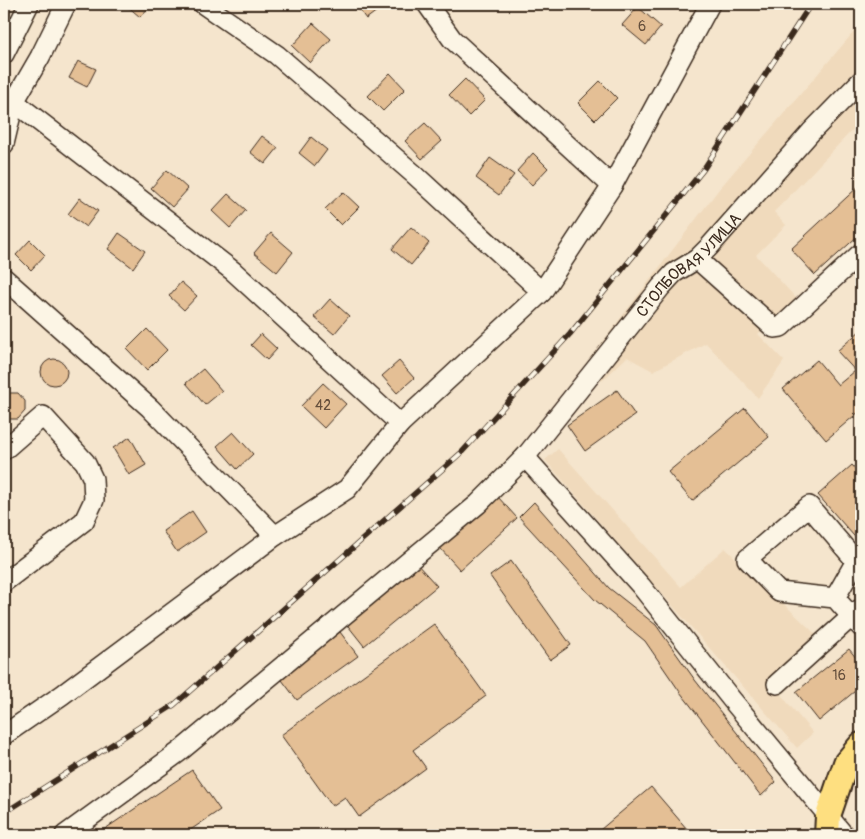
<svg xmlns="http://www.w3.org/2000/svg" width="865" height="839" viewBox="0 0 865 839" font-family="Pangolin,sans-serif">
<rect width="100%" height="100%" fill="#f5e5cd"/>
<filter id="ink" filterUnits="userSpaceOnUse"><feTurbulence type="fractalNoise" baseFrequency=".02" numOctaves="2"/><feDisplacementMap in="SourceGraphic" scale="10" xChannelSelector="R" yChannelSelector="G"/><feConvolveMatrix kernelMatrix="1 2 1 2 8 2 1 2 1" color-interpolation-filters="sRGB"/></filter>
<g filter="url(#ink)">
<path fill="#f0dabc" d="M861 25V121L774 212 786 225 756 255 797 299 758 334 784 361 758 398 706 343 653 371 627 357 602 381 585 365 719 189 858 27Z
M558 449 681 587 725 548 826 644 777 690 813 733 797 748 545 460Z"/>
<path fill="#e4bf95" stroke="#3b2a1e" d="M125 4H152L140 17Z
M355 4H385V5L366 19Z
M638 7 661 27 646 45 622 25Z
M313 23 331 39 310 63 292 46Z
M78 61 96 69 87 87 69 78Z
M390 73 405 89 383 111 368 96Z
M465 79 485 100 469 116 449 95Z
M600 81 617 98 595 120 578 103Z
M425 123 442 141 422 159 405 141Z
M262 136 278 148 265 164 250 152Z
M311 137 327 150 315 166 299 153Z
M533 153 548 168 532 185 517 171Z
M490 158 514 175 499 195 476 178Z
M167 170 188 189 172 207 151 188Z
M861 184V233L815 275 791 249Z
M343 192 359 207 341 225 325 209Z
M228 194 246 210 230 228 212 211Z
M80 198 98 211 86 227 68 214Z
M411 227 429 243 411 265 392 249Z
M119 233 145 251 133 268 108 249Z
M271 233 293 252 277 272 254 253Z
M30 240 45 255 31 270 16 255Z
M181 282 197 296 184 310 169 296Z
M330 299 349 316 334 334 314 317Z
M147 329 167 350 147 370 127 349Z
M861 330V377L837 351Z
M261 334 277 349 267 360 251 345Z
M41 372a13 13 0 1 1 26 0a13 13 0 1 1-26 0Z
M817 360 838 385 855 371 861 377V410L826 440 783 389Z
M399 361 414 378 397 393 382 376Z
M203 369 222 391 205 405 186 383Z
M323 383 346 404 324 428 301 406Z
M617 390 635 415 585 451 567 425Z
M7 393H18L25 401V411L18 419H7L4 416V397Z
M745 408 769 437 692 501 668 472Z
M233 432 253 454 237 469 217 446Z
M130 437 146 465 129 475 113 448Z
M852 465 861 475V544L818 495Z
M498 497 517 518 460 570 440 548Z
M534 502 609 588 656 625 695 680 776 782 761 796 680 692 645 641 595 600 519 517Z
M192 511 206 532 177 552 163 531Z
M511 561 571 645 550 660 490 576Z
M416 563 437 586 364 646 345 622Z
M434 624 486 696 413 750 426 768 359 817 345 797 332 806 281 735Z
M340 632 358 656 297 700 279 676Z
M849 649 861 664V686L819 721 796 692Z
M192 770 220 810 183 835H96Z
M651 787 687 829 680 835H594Z"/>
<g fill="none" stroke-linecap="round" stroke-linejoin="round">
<g stroke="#3b2a1e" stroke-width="22">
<g id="minor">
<path d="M203 4 277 55 415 175 542 292"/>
<path d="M427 4 452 39 612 186"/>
<path d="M4 54 29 4"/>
<path d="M4 94 233 271 400 424"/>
<path d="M4 144 14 102 40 57 66 4"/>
<path d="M697 259 774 328 781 327 861 253"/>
<path d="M4 278 150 408 275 536"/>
<path d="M4 450 43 416 85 462 93 479 94 500 84 521 4 582"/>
<path d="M525 457 641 586 732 700 844 835"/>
<path d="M835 598 856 561 809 506 747 559 779 592 835 598 861 627"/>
<path d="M777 684 860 609"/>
<path d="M4 735 62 695 275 536 347 489 400 424 542 292 612 186 710 4"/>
<path id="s1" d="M65 835 179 752 478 504 525 457 661 287 674 273 697 259 709 247 811 132 861 81"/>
</g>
</g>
<g stroke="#3b2a1e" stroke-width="28">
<path id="major" d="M827 835 828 816 846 763 861 745"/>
</g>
<use href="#minor" stroke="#fcf5e5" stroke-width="19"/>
<use href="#major" stroke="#fedf80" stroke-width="24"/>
<g stroke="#3b2a1e" stroke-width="5.5">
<path id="rail" d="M4 813 174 705 462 452 570 334 703 170 811 4"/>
</g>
<use href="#rail" stroke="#fcf5e5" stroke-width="4" stroke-dasharray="11" stroke-linecap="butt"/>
</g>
</g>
<g text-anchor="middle" stroke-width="4.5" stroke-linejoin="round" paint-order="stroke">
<g font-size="14" fill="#654f3c">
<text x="642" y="31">6</text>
<text x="323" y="410">42</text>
<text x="839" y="680">16</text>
</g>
<g font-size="16" fill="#3b2a1e" stroke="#fcf5e5">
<text dy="6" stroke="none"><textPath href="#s1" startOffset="849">СТОЛБОВАЯ УЛИЦА</textPath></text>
</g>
</g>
<rect width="865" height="839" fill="none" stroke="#fcf5e5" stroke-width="20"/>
<rect x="10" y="10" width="845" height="819" fill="none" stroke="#3b2a1e" stroke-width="2" filter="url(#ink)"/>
</svg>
